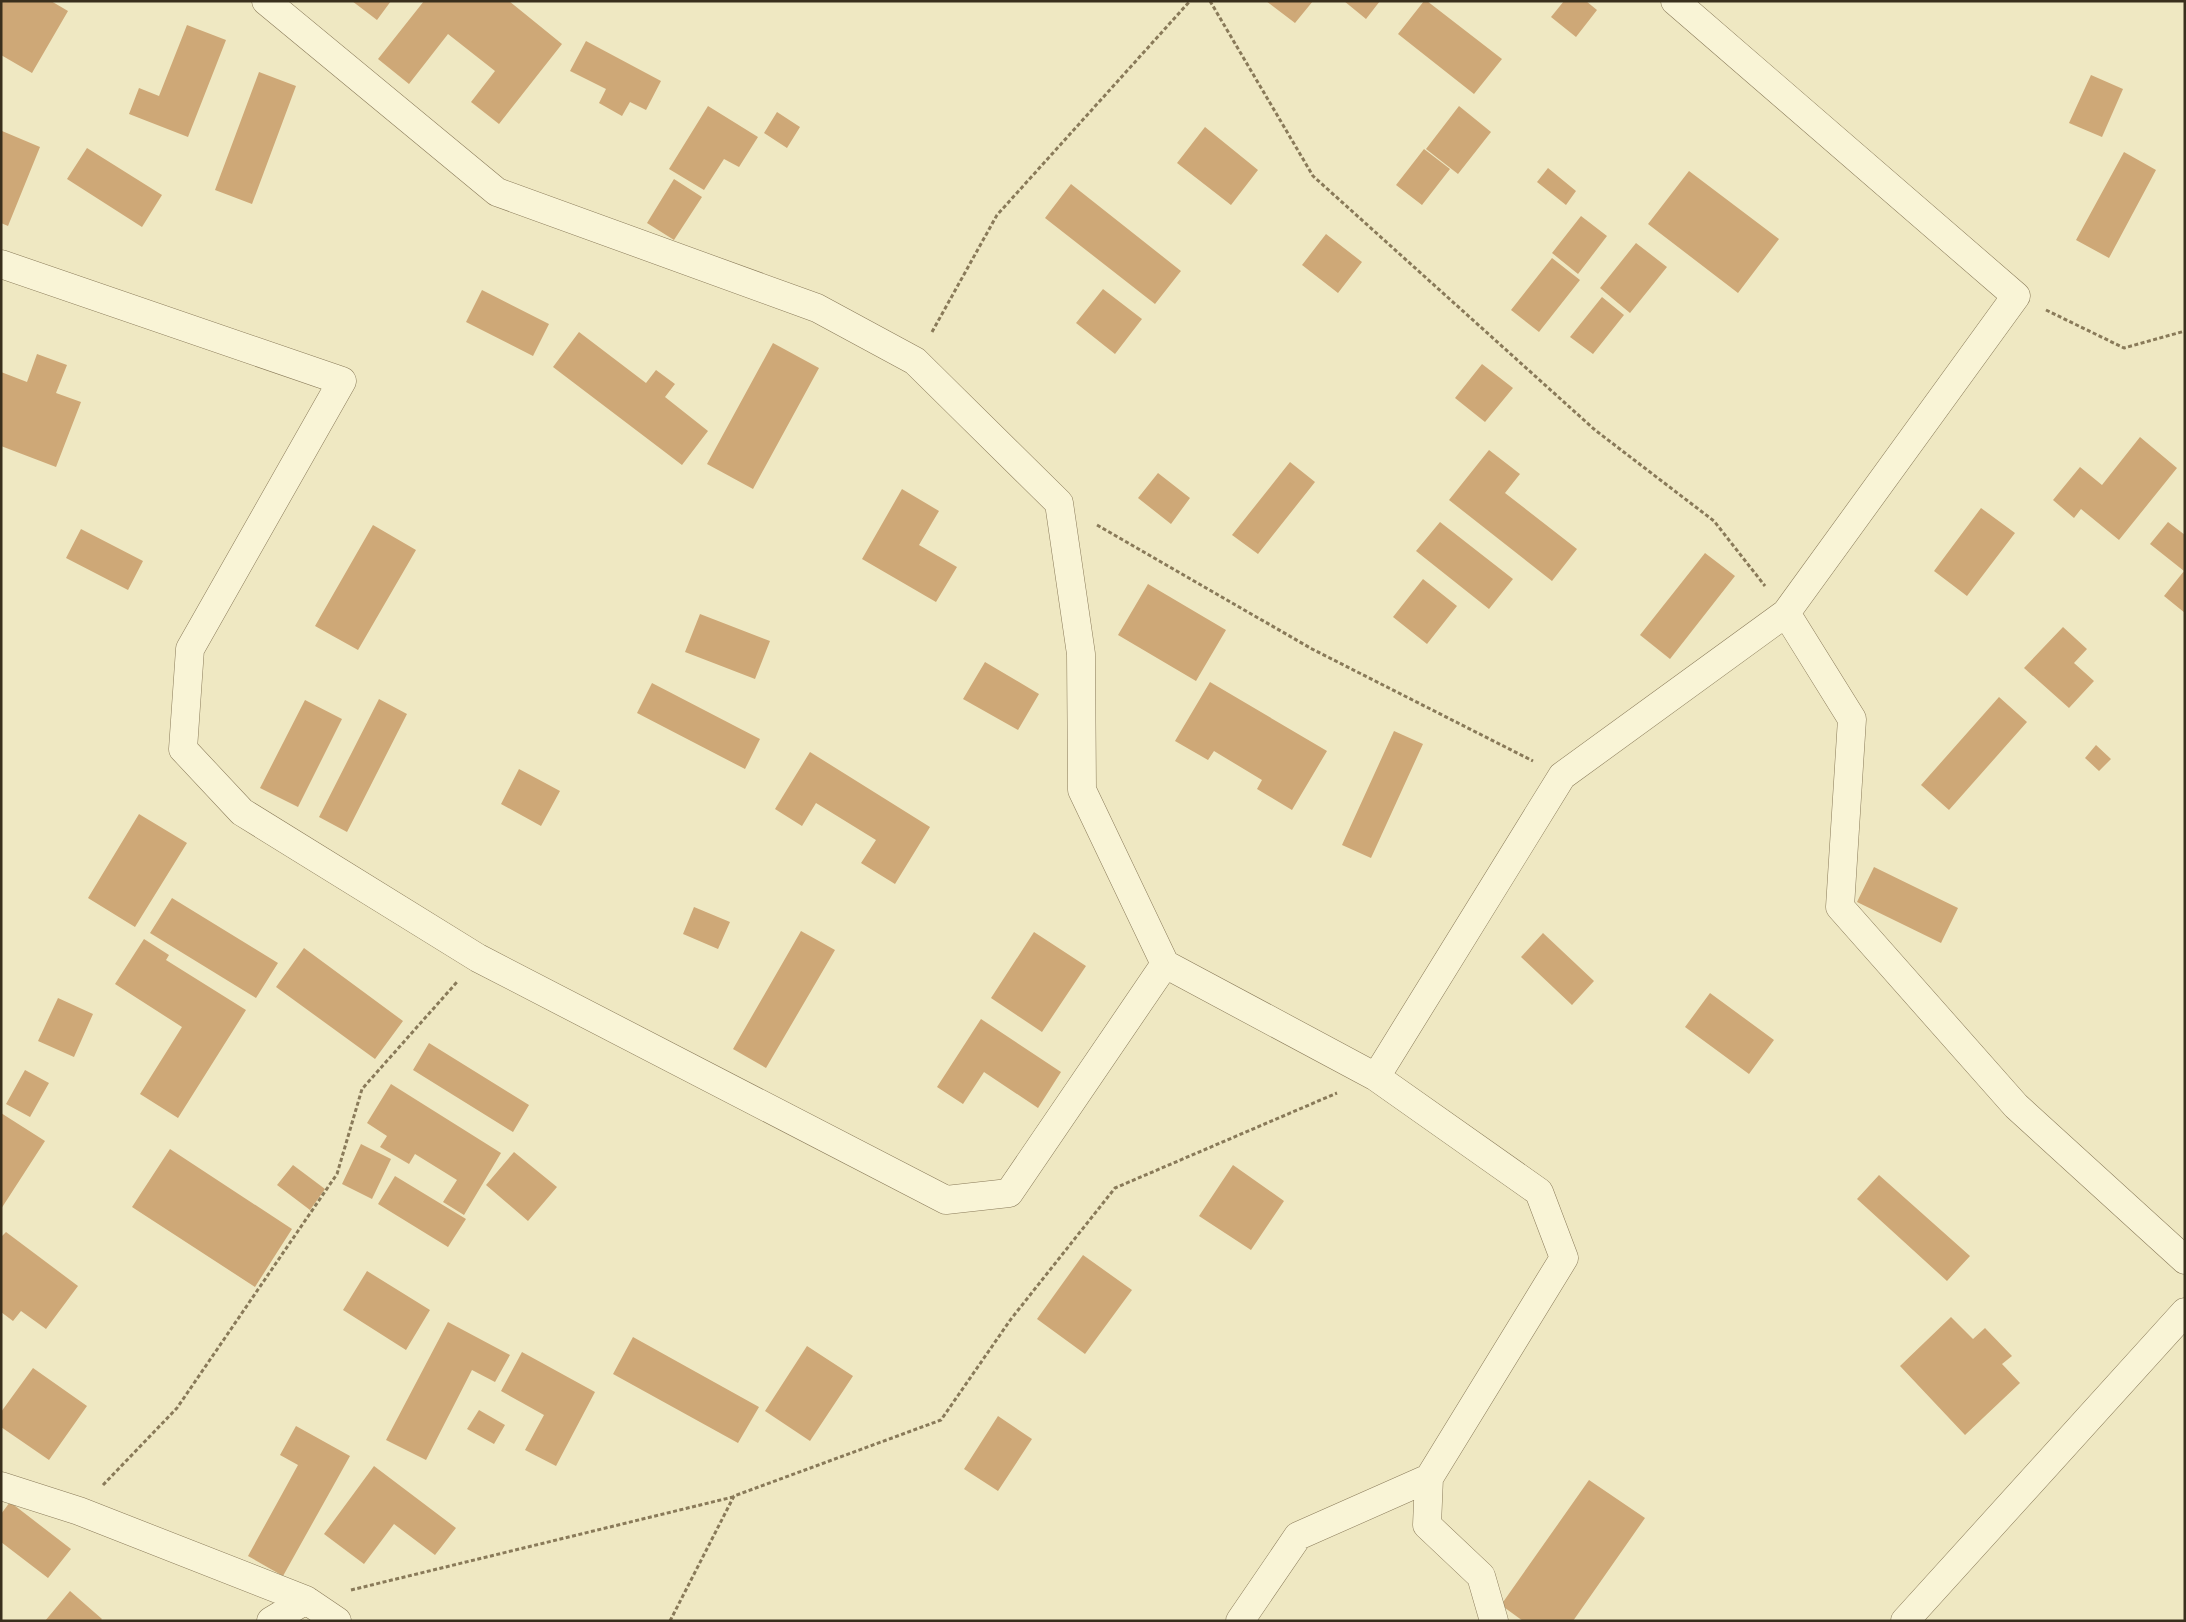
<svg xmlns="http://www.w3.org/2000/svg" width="2186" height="1622" viewBox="0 0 2186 1622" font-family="'IBM Plex Serif',serif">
<rect width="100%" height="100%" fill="#efe8c2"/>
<path fill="#cea877" d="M1 1H51L68 11 32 73 1 55Z
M352 1H391L377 20Z
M424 1H509L562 44 499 124 471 102 495 71 448 34 409 84 378 59Z
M1266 1H1313L1295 23Z
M1344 1H1380L1366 19Z
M1424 1H1427L1502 59 1474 94 1398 34Z
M1564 1H1586L1597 10 1576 37 1551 17Z
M187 25 226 40 188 137 129 114 139 88 159 96Z
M586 41 661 81 646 110 630 102 622 116 599 103 606 89 570 71Z
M259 72 296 86 252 204 215 190Z
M2091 75 2123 89 2102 137 2069 123Z
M708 106 758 137 739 167 724 159 704 190 669 169Z
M1459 106 1491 132 1458 174 1426 149Z
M777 112 800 127 787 148 764 133Z
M1205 127 1258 170 1231 205 1177 163Z
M2 131 40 147 8 226 1 223Z
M87 148 162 195 142 227 67 179Z
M1424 149 1450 169 1422 205 1396 185Z
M2124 152 2156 170 2109 258 2076 240Z
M1548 168 1576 191 1566 205 1537 182Z
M1689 171 1779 239 1738 293 1648 224Z
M674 179 702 197 674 240 647 223Z
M1071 184 1181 271 1155 304 1045 218Z
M1581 216 1607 236 1578 274 1552 253Z
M1326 234 1362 262 1338 293 1302 265Z
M1636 243 1667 267 1630 313 1600 288Z
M1552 258 1580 280 1539 332 1511 310Z
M1103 289 1142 319 1115 354 1076 323Z
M482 290 549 324 533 356 466 322Z
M1602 297 1624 315 1593 354 1570 337Z
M579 332 646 383 656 370 675 384 665 397 708 431 682 465 553 367Z
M773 343 819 368 753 489 707 464Z
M37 354 67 365 56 393 81 402 56 467 1 446V372L27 382Z
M1482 364 1513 388 1485 422 1455 398Z
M2140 437 2177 468 2119 540 2081 509 2074 518 2053 500 2080 467 2102 485Z
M1489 450 1520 474 1505 493 1577 549 1552 581 1449 500Z
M1290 462 1315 482 1258 554 1232 535Z
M1158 473 1190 498 1171 524 1138 498Z
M902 489 939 511 919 545 957 567 936 602 862 559Z
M1981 508 2015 533 1967 596 1934 571Z
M1440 522 1513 579 1489 609 1416 551Z
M2168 522 2185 535V613L2164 596 2184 571 2150 544Z
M373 525 416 550 358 650 315 626Z
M81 529 143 561 128 590 66 558Z
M1705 553 1735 576 1670 659 1640 635Z
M1423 579 1457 606 1427 644 1393 617Z
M1148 584 1226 630 1196 681 1118 635Z
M700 614 770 641 755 679 685 652Z
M2063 627 2087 649 2074 663 2094 681 2069 708 2024 668Z
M985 662 1039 694 1018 730 963 699Z
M1210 682 1327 751 1292 810 1257 789 1262 780 1214 751 1208 760 1175 741Z
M652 683 760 739 745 769 637 713Z
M1999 697 2027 722 1949 810 1921 785Z
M379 699 407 714 347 832 319 817Z
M305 700 342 719 298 807 260 788Z
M1394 731 1423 744 1371 858 1342 845Z
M2096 745 2111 759 2099 771 2085 758Z
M810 752 930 827 895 884 861 863 876 840 816 803 802 826 775 809Z
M519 769 560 791 541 826 501 804Z
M139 814 187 843 135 927 88 898Z
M1874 867 1958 908 1941 943 1857 902Z
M172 898 278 963 256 998 150 933Z
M694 907 730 922 718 949 683 934Z
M801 931 835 950 766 1068 733 1049Z
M1034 932 1086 966 1042 1032 991 998Z
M1543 933 1594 981 1572 1005 1521 957Z
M144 939 169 955 166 960 246 1010 178 1118 140 1094 182 1027 115 984Z
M304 948 403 1021 375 1059 276 987Z
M1710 993 1774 1040 1749 1074 1685 1027Z
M58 998 93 1014 74 1057 38 1041Z
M981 1019 1061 1072 1038 1108 984 1072 963 1104 937 1087Z
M429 1043 529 1105 513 1132 413 1070Z
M25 1070 49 1083 30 1117 6 1104Z
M391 1084 501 1153 464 1215 443 1202 457 1180 415 1154 409 1164 380 1147 387 1136 367 1123Z
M1 1113 45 1141 1 1209Z
M361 1144 391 1159 372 1199 342 1184Z
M170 1149 292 1229 255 1287 132 1207Z
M514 1152 557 1187 528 1221 486 1185Z
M293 1165 325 1189 310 1210 277 1185Z
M1233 1165 1284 1201 1251 1250 1199 1216Z
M1879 1175 1970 1256 1947 1281 1857 1199Z
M395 1176 466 1219 448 1247 378 1204Z
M6 1232 78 1286 46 1329 21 1311 13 1321 1 1312V1237Z
M1083 1255 1132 1290 1085 1354 1037 1319Z
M367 1271 430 1310 406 1350 343 1310Z
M1951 1317 1973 1339 1985 1328 2012 1356 2002 1364 2020 1383 1965 1435 1900 1366Z
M448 1322 510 1355 495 1382 472 1370 426 1460 386 1440Z
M633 1337 759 1407 738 1443 613 1374Z
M807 1346 853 1376 810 1441 765 1411Z
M522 1352 595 1392 556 1466 525 1450 544 1415 501 1391Z
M33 1368 87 1406 49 1460 1 1427V1412Z
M479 1410 505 1425 494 1444 467 1429Z
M998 1416 1032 1439 998 1491 964 1469Z
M296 1426 350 1456 283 1576 248 1556 298 1465 280 1455Z
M374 1466 456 1528 435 1555 394 1524 364 1564 324 1534Z
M1589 1480 1645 1518 1573 1621H1523L1501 1605Z
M10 1502 71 1549 48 1578 1 1542V1514Z
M70 1591 102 1619 100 1621H45Z"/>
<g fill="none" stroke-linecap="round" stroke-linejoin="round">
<g stroke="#897a59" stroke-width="29">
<path id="street" d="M266 1 497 192 817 308 915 361 1059 503 1081 654 1082 790 1165 964 1376 1077 1539 1192 1564 1258 1429 1478 1427 1525 1481 1576 1494 1621
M1 264 342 381 190 649 183 749 242 812 478 958 946 1200 1009 1193 1165 964
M1786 613 1852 719 1840 907 2016 1106 2185 1260
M1376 1077 1562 776 1786 613 2016 296 1675 1
M1 1486 79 1511 306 1600 337 1621
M271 1621 306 1600
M1240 1621 1298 1536 1429 1478
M1905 1621 2185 1312"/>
</g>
<path stroke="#897a59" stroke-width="3" stroke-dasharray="4 2.5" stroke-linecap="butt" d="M1210 1 1313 176 1595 430 1714 521 1765 586
M2046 310 2124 348 2185 331
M932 332 997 215 1190 1
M1097 525 1312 649 1533 761
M103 1485 177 1408 337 1174 362 1089 457 982
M351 1590 733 1497
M670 1621 734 1496 941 1420 1011 1319 1115 1188 1337 1093"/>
<use href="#street" stroke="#f9f4d6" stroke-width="28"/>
</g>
<rect width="2186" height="1622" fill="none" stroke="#392f1d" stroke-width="5"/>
</svg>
